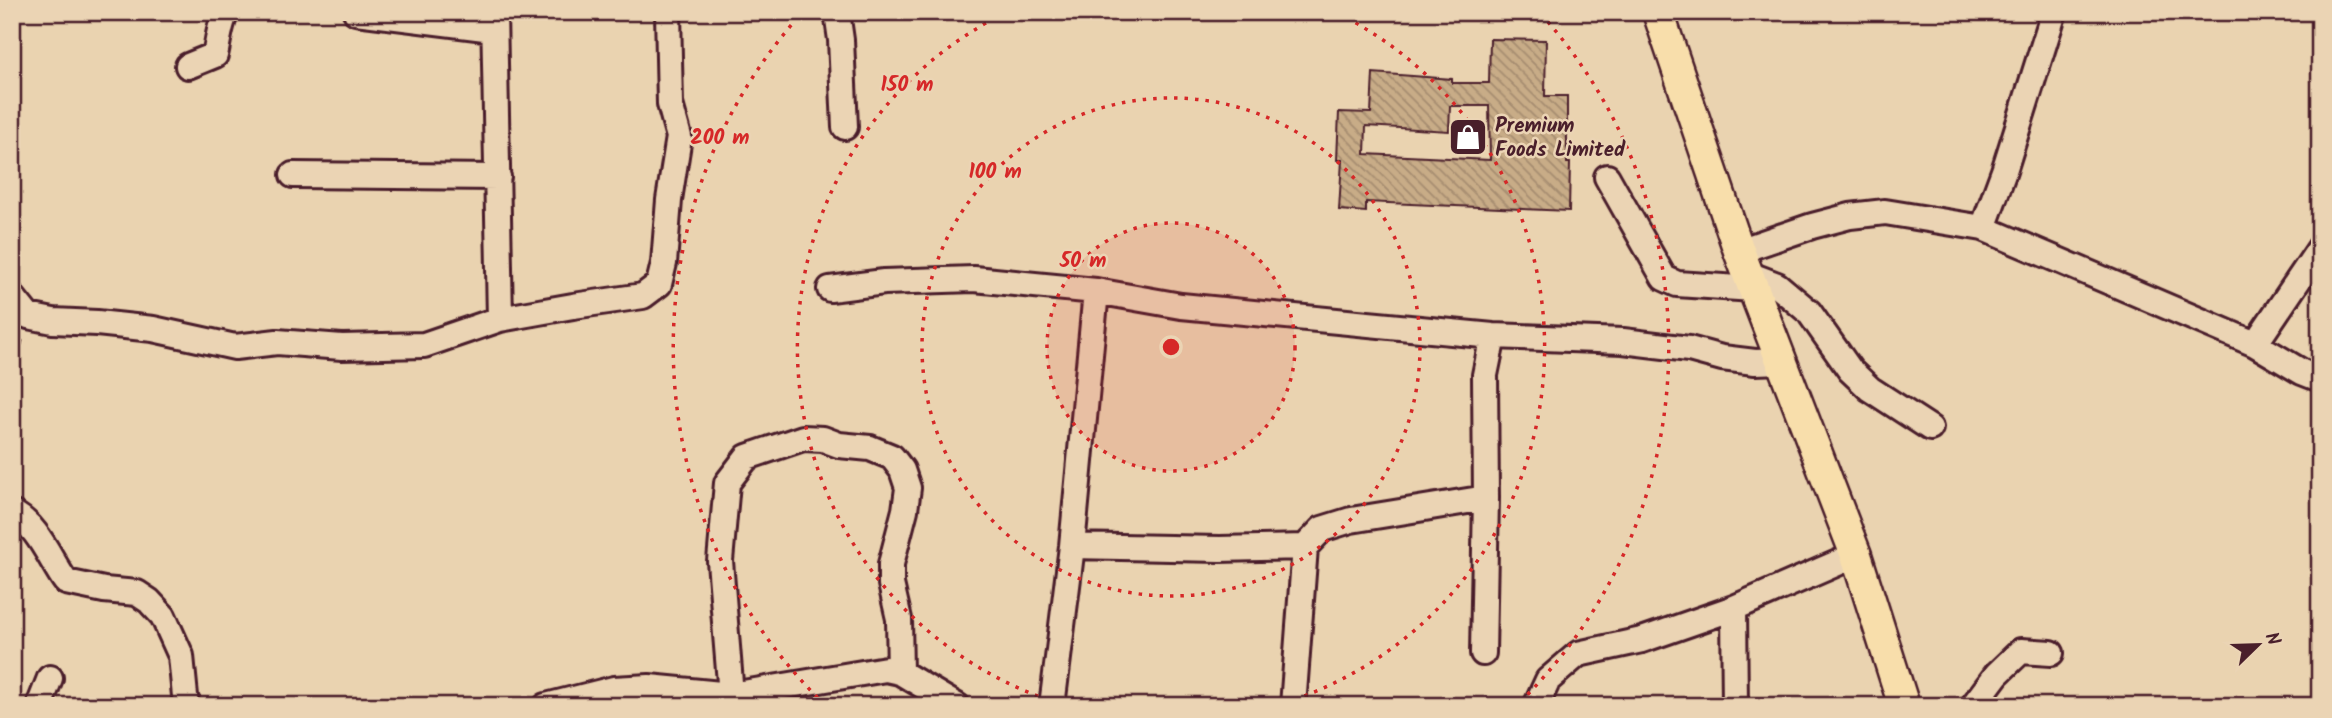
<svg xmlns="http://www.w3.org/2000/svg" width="2332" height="718" viewBox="0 0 2332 718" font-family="Kalam,sans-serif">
<defs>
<pattern id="building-back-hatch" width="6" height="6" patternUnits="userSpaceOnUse" patternTransform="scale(1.75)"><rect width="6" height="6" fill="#c8ac87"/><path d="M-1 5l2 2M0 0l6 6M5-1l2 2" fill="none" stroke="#a48b6f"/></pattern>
</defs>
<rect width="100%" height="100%" fill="#ead3b0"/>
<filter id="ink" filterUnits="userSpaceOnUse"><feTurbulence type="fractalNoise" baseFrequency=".0143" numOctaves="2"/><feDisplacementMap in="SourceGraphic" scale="14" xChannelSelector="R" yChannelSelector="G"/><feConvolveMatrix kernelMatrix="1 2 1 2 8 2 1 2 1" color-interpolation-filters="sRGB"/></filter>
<g filter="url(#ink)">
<path fill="url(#building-back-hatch)" stroke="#4a1f2b" stroke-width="2" fill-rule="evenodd" d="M1490 39 1546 40 1545 96H1567V163H1570L1569 211 1366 202V212L1339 210 1342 160H1337L1339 112 1371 113 1373 73 1452 79V83H1489ZM1450 106H1489L1490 160 1365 154 1366 126 1449 131Z"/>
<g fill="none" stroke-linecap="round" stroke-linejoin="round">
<g stroke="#4a1f2b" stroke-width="30">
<path id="minor" d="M356 12 493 29
M494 12 500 319
M837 12 841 40 845 127
M188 66 215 55C218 43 220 21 227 12
M293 175 498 177
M1607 177 1664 278 1677 284 1754 289
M1983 228 2004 171 2054 12
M1739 251 1812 226 1850 216 1885 212 1983 228 2255 344 2302 372 2320 379
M1748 274 1777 285 1809 312 1850 370 1870 389 1930 428
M830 289 884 282 974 279 1096 291 1181 306 1493 336 1623 341 1689 349 1722 358 1755 362 1782 361
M12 296 28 316 53 321 97 323 153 329 235 347 277 342 342 347 424 345 500 319 573 306 643 296 659 284 664 263 669 200 679 137 670 104 668 12
M2255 344 2320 248
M12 513C38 525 50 560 66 582L104 590 137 593 149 601 163 616 181 656 186 706
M1072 546 1220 549 1305 547 1322 529 1351 520 1486 498
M1734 608 1735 706
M1483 653 1486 498 1485 375 1493 336
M731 695 720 561 727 483 747 457 803 438 823 439 839 445 870 448 892 457 902 470 908 488 905 510 891 564V584L899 619 900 672
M39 706 50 678
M546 706 614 689 649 687 731 695 886 669 900 672 957 706
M1052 706 1072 546 1096 291
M1293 706 1305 547
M1536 706 1548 680 1578 654 1642 640 1734 608 1856 555
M1973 706 1997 674 2021 651 2051 653"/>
</g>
<g stroke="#4a1f2b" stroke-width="35">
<path id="major" d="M1658 12 1739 251 1856 555 1904 706"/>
</g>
<path stroke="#4a1f2b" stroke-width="2.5" stroke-dasharray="5 5" stroke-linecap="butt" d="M12 384 23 337"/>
<use href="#minor" stroke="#ebd4b4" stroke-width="24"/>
<use href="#major" stroke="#f8deab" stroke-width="30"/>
</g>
</g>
<circle cx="1171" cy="347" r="124" fill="#d62828" fill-opacity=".12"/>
<g fill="none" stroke="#d62828" stroke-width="3.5" stroke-dasharray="3.5 7">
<circle cx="1171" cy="347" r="124"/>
<circle cx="1171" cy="347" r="249"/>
<path d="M1068 706A373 373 0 0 1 1005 13M1337 13A373 373 0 0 1 1274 706"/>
<path d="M825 705A498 498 0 0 1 801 14M1541 14A498 498 0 0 1 1517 705"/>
</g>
<defs>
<g id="shop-square" transform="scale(2.0125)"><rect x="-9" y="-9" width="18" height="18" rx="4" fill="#4a1f2b" stroke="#ebd4b4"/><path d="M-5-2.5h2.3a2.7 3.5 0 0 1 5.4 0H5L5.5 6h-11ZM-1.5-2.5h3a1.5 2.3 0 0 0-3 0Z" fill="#fff"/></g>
</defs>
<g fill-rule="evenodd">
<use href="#shop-square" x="1468" y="137"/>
</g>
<g text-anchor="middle" stroke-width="5" stroke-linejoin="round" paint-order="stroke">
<g font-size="21" font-weight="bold" fill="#4a1f2b" stroke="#ebd4b4" text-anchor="start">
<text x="1495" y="132">Premium<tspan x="1495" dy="24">Foods Limited</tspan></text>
</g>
</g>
<circle cx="1171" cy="347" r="10" fill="#d62828" stroke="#ebd4b4" stroke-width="3.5"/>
<g font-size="21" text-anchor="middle" font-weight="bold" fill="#d62828" stroke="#ebd4b4" stroke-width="5" stroke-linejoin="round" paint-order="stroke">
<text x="907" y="91">150 m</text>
<text x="720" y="144">200 m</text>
<text x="995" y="178">100 m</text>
<text x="1083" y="267">50 m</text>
</g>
<rect width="2332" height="718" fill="none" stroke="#ebd4b4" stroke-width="42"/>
<rect x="21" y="21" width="2290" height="676" fill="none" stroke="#4a1f2b" stroke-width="2.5" filter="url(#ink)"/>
<g transform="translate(2258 645) rotate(67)" stroke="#ebd4b4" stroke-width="5" paint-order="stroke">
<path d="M0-5L12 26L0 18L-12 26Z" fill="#4a1f2b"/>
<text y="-10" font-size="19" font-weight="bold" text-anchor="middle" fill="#4a1f2b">N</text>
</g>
</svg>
